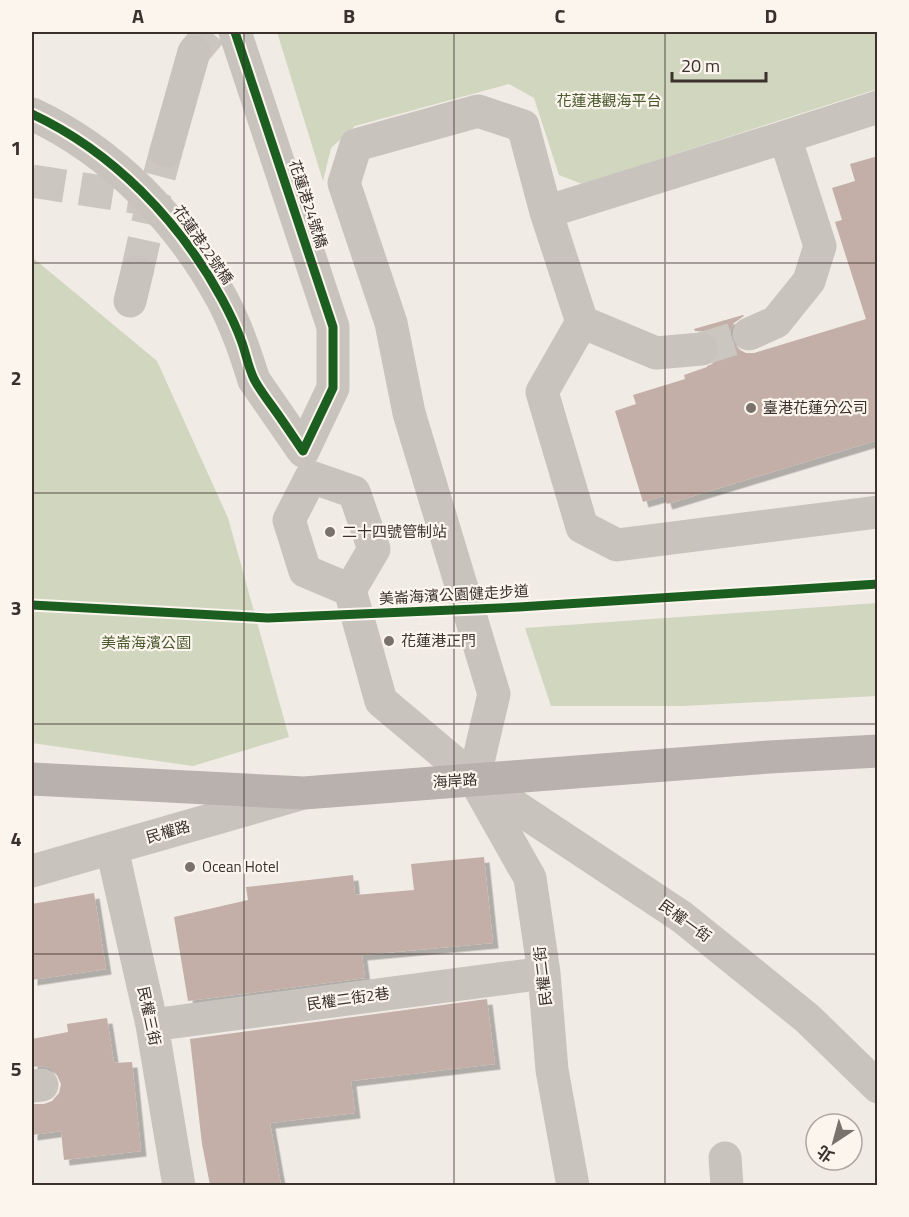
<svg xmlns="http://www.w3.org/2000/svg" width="909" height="1217" viewBox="0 0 909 1217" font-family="'Titillium Web','Noto Sans TC',sans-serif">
<defs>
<filter id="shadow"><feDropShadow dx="5.5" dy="5.5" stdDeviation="0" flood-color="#0004"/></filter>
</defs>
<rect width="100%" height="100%" fill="#f0ebe5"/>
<path fill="#d1d6bf" d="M277 32H877V89L582 184 559 175 534 98 509 84 355 126 331 148 323 181Z
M32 257 157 361 228 518 289 737 193 766 32 743Z
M877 603V696L683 706H551L525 628Z"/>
<path fill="#c3afa7" filter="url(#shadow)" d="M878 156V440L667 504 664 496 643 502 615 411 636 404 633 395 685 379 684 375 707 367V366L712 364 718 356 720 348 717 339 708 332 695 331 694 329 743 315 744 316 734 323 730 331 732 341 738 349 746 353H754L866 319 835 222 842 220 832 188 855 181 850 164Z
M484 857 493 943 362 955 365 978 188 1001 174 917 248 900 246 887 353 875 355 895 414 890 411 864Z
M94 893 106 969 32 980V904Z
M487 999 495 1064 351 1081 355 1113 270 1123 281 1185H210L202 1144 190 1039Z
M107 1018 114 1063 132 1062 141 1151 64 1160 61 1131 32 1135V1104H44L52 1101 59 1093 61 1084 57 1075 50 1068 41 1066 32 1067V1039L68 1032 67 1024Z"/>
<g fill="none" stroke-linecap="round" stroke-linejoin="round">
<path stroke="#ccc6c0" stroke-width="33" stroke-dasharray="33 16" stroke-linecap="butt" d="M194 52 211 32
M32 181 153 200 166 151
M137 272 153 200
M701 349 749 334"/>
<path stroke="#c9c3be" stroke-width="33" d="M235 32 333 327V388L303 451 254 380
M166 151 194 52
M546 212 785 137
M130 301 137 272
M582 322 542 392 582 527 617 545 878 512
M749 334 776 322 809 281 820 246 785 137 878 107
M311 477 354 492 374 549 350 590 305 571 289 520Z
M350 590 381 701 474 779 682 917 807 1018 878 1087
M474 779 494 694 409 413 391 323 344 183 356 145 478 111 523 126 546 212 582 322 656 353 701 349
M478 786 530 878 544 973 552 1070 573 1186
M112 849 152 1025 179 1186
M32 871 297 795
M152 1025 544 973
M32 1086 42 1085
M725 1158 727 1186"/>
<path stroke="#b8b1ad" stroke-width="33" d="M32 779 304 793 769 757 878 751"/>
<path stroke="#c9c3be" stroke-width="33" d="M32 114C113 152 180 221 222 299 236 325 245 352 254 380"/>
<g stroke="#fbf5ee" stroke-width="13">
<path id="cycleway" d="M32 114C113 152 179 220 222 299 229 312 236 326 241 340 246 353 248 367 254 379 258 387 264 395 269 402 281 418 292 435 303 451L333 388V327L235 32
M32 605 268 618 519 607 878 584"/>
</g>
<use href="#cycleway" stroke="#1b5e20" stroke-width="9"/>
</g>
<path fill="none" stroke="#3b302b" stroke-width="1.5" stroke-opacity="0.55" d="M244 32V1186M454 32V1186M665 32V1186M32 263H878M32 493H878M32 724H878M32 954H878"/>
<g fill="#7a716c" stroke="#fbf5ee" stroke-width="2">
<circle cx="751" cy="408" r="6"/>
<circle cx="330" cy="532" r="6"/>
<circle cx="389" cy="641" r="6"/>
<circle cx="190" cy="867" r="6"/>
</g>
<g text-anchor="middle" stroke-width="4.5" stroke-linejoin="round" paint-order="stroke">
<g font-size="15" fill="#4a5a2e" stroke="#fbf5ee">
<text x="609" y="106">花蓮港觀海平台</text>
<text x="146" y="648">美崙海濱公園</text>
</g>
<g font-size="15" fill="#3b302b" stroke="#fbf5ee">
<text transform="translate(308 204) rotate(72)" y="5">花蓮港24號橋</text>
<text transform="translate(203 245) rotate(55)" y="5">花蓮港22號橋</text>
<text transform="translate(454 595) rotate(-3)" y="5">美崙海濱公園健走步道</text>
<text transform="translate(455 781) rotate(-4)" y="5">海岸路</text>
<text transform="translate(168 832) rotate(-16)" y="5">民權路</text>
<text transform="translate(685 921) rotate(36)" y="5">民權一街</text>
<text transform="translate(543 976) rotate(-97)" y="5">民權二街</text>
<text transform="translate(348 999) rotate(-8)" y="5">民權二街2巷</text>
<text transform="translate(149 1016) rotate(78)" y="5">民權三街</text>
</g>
<g font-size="15" fill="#3b302b" stroke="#fbf5ee" text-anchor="start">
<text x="763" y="413">臺港花蓮分公司</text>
<text x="342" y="537">二十四號管制站</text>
<text x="401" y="646">花蓮港正門</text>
<text x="202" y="872">Ocean Hotel</text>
</g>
</g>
<rect width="909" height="1217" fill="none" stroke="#fbf5ee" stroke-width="66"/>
<g transform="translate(834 1142) rotate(216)"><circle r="28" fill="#fbf5ee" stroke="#aea6a0" stroke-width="1.5"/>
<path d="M0-4.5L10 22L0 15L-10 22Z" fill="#7a716c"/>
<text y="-9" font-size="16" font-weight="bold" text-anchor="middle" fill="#3b302b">北</text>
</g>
<path d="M672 72v9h94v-9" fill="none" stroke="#3b302b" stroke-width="3"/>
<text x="681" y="72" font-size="18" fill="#3b302b" stroke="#fbf5ee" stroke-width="4.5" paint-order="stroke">20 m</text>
<rect x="33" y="33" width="843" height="1151" fill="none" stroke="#3b302b" stroke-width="2"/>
<g font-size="20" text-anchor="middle" font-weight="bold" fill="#3b302b">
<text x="138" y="23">A</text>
<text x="349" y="23">B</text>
<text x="560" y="23">C</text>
<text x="771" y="23">D</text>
<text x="16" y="155">1</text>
<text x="16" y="385">2</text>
<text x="16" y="615">3</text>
<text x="16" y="846">4</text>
<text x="16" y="1076">5</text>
</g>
</svg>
